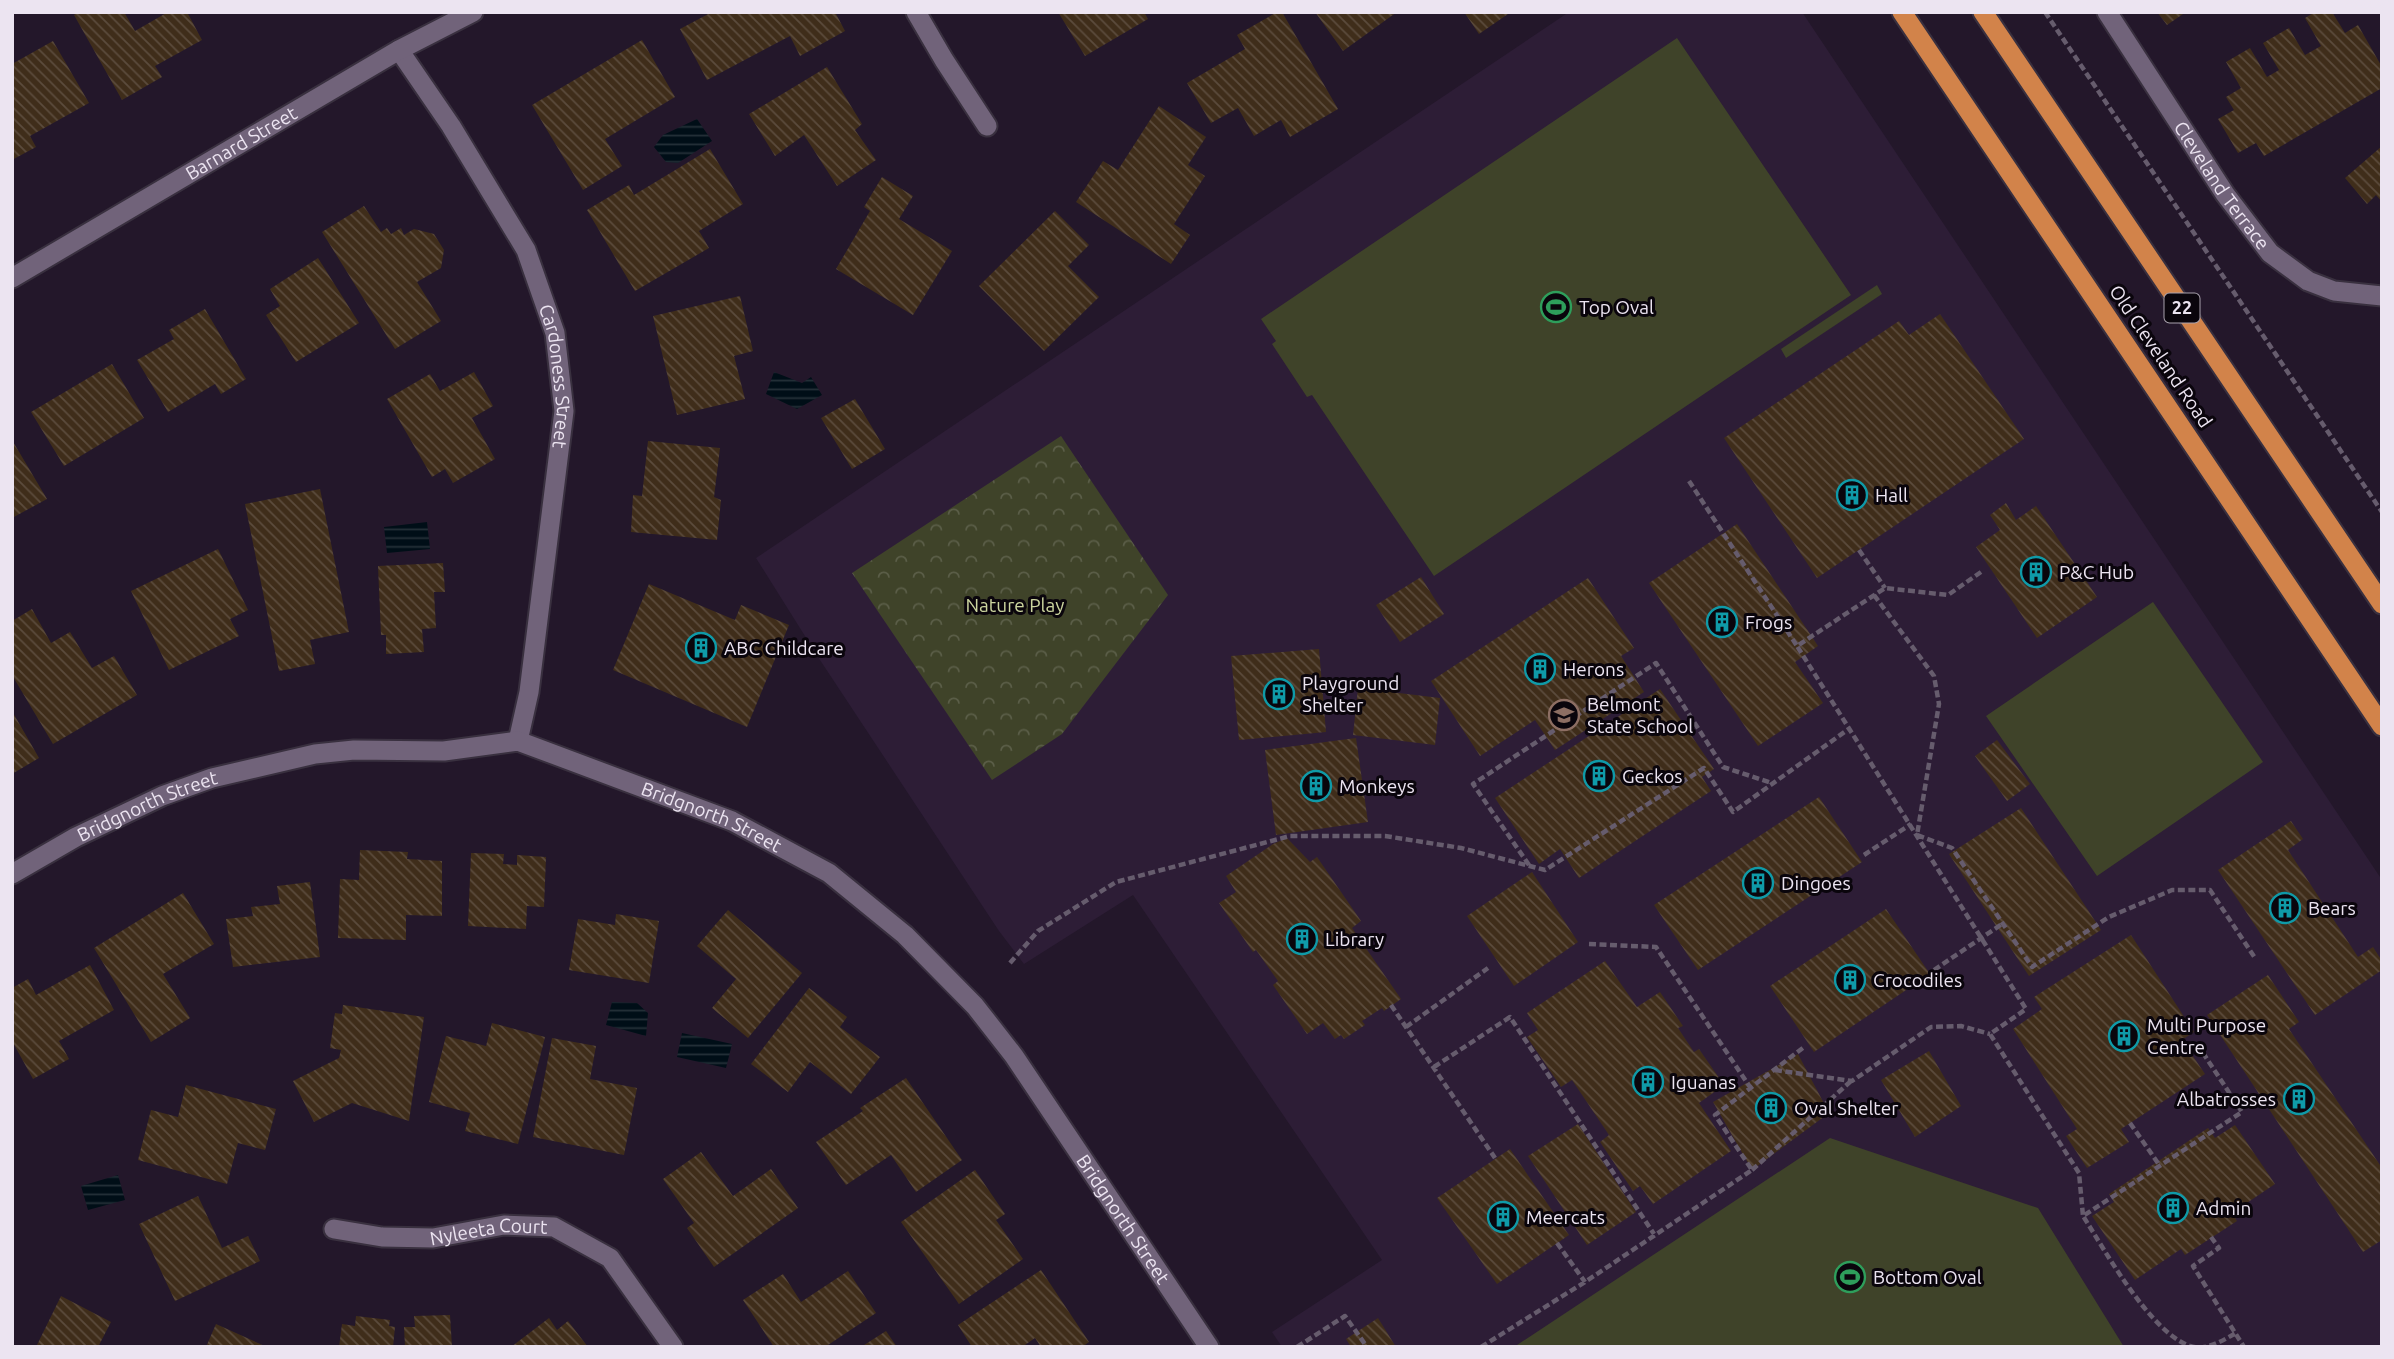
<svg xmlns="http://www.w3.org/2000/svg" width="2394" height="1359" viewBox="0 0 2394 1359" font-family="Ubuntu,sans-serif">
<defs>
<pattern id="forest-crowns" width="20" height="18" patternUnits="userSpaceOnUse" patternTransform="scale(1.75)"><rect width="20" height="18" fill="#3f4329"/><path d="M2 6a3 3 0 1 1 6 0M12 15a3 3 0 1 1 6 0" fill="none" stroke="#5b5e48"/></pattern>
<pattern id="water-rules" width="6" height="5" patternUnits="userSpaceOnUse" patternTransform="scale(1.75)"><rect width="6" height="5" fill="#000e17"/><path d="M0 2.5h6" fill="none" stroke="#253139"/></pattern>
<pattern id="building-back-hatch" width="6" height="6" patternUnits="userSpaceOnUse" patternTransform="scale(1.75)"><rect width="6" height="6" fill="#3f2d1a"/><path d="M-1 5l2 2M0 0l6 6M5-1l2 2" fill="none" stroke="#5b4b3c"/></pattern>
</defs>
<rect width="100%" height="100%" fill="#23172a"/>
<path fill="#2d1d36" d="M1569 12H1802L2382 880V1347H1282L1272 1332 1382 1260 1133 895 1024 964 999 931 820 660 756 558Z"/>
<path fill="url(#forest-crowns)" d="M1061 436 1168 595 1062 734 992 780 852 573Z"/>
<path fill="#3f4329" d="M1677 38 1851 295 1434 576 1312 395 1307 397 1272 344 1276 341 1261 319Z
M1877 285 1882 294 1786 358 1781 349Z
M2153 602 2263 762 2097 876 1986 716Z
M1830 1138 2038 1208 2124 1347H1514Z"/>
<path fill="url(#water-rules)" d="M697 119 712 141 678 163 666 162 654 147 663 135Z
M774 372 802 383 811 377 822 395 797 409 766 394Z
M427 522 430 549 387 553 384 527Z
M612 1002 637 1003 648 1013 646 1036 606 1025Z
M682 1033 732 1044 726 1068 677 1057Z
M118 1175 125 1200 88 1210 81 1186Z"/>
<path fill="url(#building-back-hatch)" d="M78 12H124L135 31 168 12H187L202 40 155 66 162 77 122 100 74 15Z
M712 12H835L845 31 800 56 790 36 707 80 680 29Z
M1058 12H1144L1148 19 1085 56Z
M1277 12H1282L1338 109 1290 137 1281 120 1254 136 1238 108 1211 123 1187 83 1245 49 1237 35Z
M1315 12H1397L1343 51Z
M1464 12H1511L1479 34Z
M2157 12H2186L2167 25Z
M2315 12H2332L2345 33 2358 25 2382 67V88L2264 156 2256 143 2238 153 2218 119 2234 110 2226 97 2241 88 2226 62 2250 48 2267 77 2279 70 2263 43 2289 28 2305 55 2321 46 2305 18Z
M642 40 675 97 605 139 622 166 583 190 532 105Z
M53 41 89 103 30 136 36 147 12 160V64Z
M827 67 862 124 855 130 876 160 837 186 804 135 775 156 749 114Z
M1159 106 1206 137 1188 165 1205 176 1174 224 1190 235 1171 264 1076 202 1103 161 1118 170Z
M2382 146V202L2376 195 2367 204 2345 178Z
M710 149 743 204 699 231 709 248 635 291 587 210 629 185 634 195Z
M882 177 913 196 899 219 952 251 913 315 836 269 870 211 864 207Z
M364 206 381 232 387 228 391 234 401 228 404 235 414 229 434 234 444 250 441 268 417 282 441 321 395 349 322 232Z
M1055 211 1089 245 1068 266 1099 297 1044 351 979 286Z
M318 258 359 323 296 362 266 315 280 306 270 289Z
M740 296 753 351 734 356 745 399 677 415 653 316Z
M205 309 246 379 221 394 215 384 168 412 137 360 174 339 169 330Z
M1940 314 2024 439 1817 578 1724 438 1899 321 1909 335Z
M112 364 144 418 64 466 31 412Z
M474 372 493 406 472 418 495 459 453 483 445 469 432 477 387 399 430 374 440 391Z
M855 399 885 449 852 469 821 418Z
M12 440 47 499 12 518Z
M648 441 720 448 714 497 721 500 717 540 631 532 633 495 642 496Z
M320 489 349 632 310 640 315 664 279 671 245 504Z
M2006 503 2016 520 2036 506 2097 597 2037 638 1976 547 2000 530 1990 515Z
M1737 524 1818 646 1795 662 1823 703 1758 746 1649 583Z
M218 549 248 610 230 619 239 636 169 670 131 591Z
M443 563 445 592H434L436 628 422 629 424 652 386 654V635H381L378 566Z
M1421 577 1444 614 1400 642 1376 605Z
M1588 578 1634 648 1621 656 1644 692 1555 750 1535 720 1480 756 1431 681Z
M649 584 735 620 741 605 789 625 747 727 613 670Z
M32 609 51 643 70 632 92 668 114 656 137 695 53 744 12 675V621Z
M1319 649 1326 732 1239 740 1231 656Z
M1358 688 1440 698 1435 745 1353 735Z
M1660 689 1714 769 1702 777 1711 791 1579 878 1560 849 1539 864 1495 798Z
M12 711 39 758 12 774Z
M1356 738 1368 822 1276 835 1265 750Z
M1997 740 2030 784 2007 801 1975 756Z
M1819 797 1862 862 1698 970 1654 905Z
M2021 808 2101 930 2029 976 1949 854Z
M2291 821 2303 839 2288 850 2358 957 2373 947 2382 961V970L2315 1015 2218 870Z
M1287 838 1310 862 1317 857 1361 921 1352 928 1401 999 1384 1011 1382 1008 1362 1021 1365 1025 1344 1039 1341 1035 1335 1039 1323 1023 1307 1034 1273 985 1278 981 1256 950 1253 952 1219 903 1236 892 1226 876 1273 844Z
M360 850 408 852 407 859 442 861V916L406 915V940L338 938 340 879 359 880Z
M471 853 504 854 503 864 517 865V855L546 857 544 907 527 906 526 929 468 926Z
M1532 872 1578 942 1514 986 1467 916Z
M310 882 320 957 233 967 226 919 253 916 251 907 280 904 277 886Z
M183 893 214 944 163 974 190 1018 151 1042 94 948Z
M1886 909 1930 974 1814 1052 1770 986Z
M728 910 802 973 748 1038 712 1008 736 979 697 946Z
M616 914 659 921 649 983 569 970 578 919 615 925Z
M2131 935 2194 1032 2182 1040 2205 1074 2121 1129 2129 1142 2087 1168 2066 1136 2077 1129 2013 1029 2042 1009 2034 997Z
M1605 961 1637 1007 1660 992 1683 1026 1678 1028 1694 1052 1699 1049 1724 1085 1699 1103 1731 1151 1653 1204 1640 1186 1633 1191 1600 1142 1609 1135 1572 1080 1561 1087 1527 1037 1538 1030 1527 1013Z
M90 965 114 1010 59 1041 69 1059 33 1079 12 1041V988L28 979 36 995Z
M2268 975 2299 1022 2289 1029 2382 1168V1240L2363 1252 2207 1015Z
M809 988 847 1017 840 1027 880 1057 851 1094 810 1062 788 1092 751 1064Z
M343 1005 424 1017 409 1121 352 1103 314 1122 293 1081 339 1058 341 1050 330 1048 335 1013 342 1014Z
M492 1023 545 1037 518 1144 465 1131 470 1113 429 1102 446 1036 486 1046Z
M552 1038 596 1046 590 1079 637 1088 624 1155 533 1137Z
M1929 1051 1961 1106 1915 1137 1881 1080Z
M1798 1054 1829 1113 1752 1170 1713 1102Z
M906 1078 962 1160 916 1192 891 1155 846 1185 816 1142 863 1111 860 1108Z
M186 1085 276 1109 265 1150 238 1143 227 1184 138 1160 151 1110 178 1117Z
M1578 1124 1636 1212 1587 1245 1528 1156Z
M2235 1125 2275 1184 2232 1213 2237 1221 2185 1255 2181 1249 2135 1280 2092 1216 2114 1202 2109 1194 2208 1128 2215 1138Z
M1510 1149 1569 1235 1497 1284 1437 1198Z
M701 1152 733 1196 771 1169 798 1208 714 1267 687 1228 694 1223 663 1179Z
M975 1170 1005 1214 996 1220 1023 1259 959 1304 901 1222Z
M198 1196 222 1248 248 1236 260 1261 175 1301 139 1224Z
M1041 1270 1089 1342 1082 1347H1041L1035 1338 1022 1347H972L958 1325Z
M848 1271 876 1313 825 1347H774L743 1300 783 1274 801 1302Z
M61 1296 111 1322 98 1347H36Z
M450 1315 452 1347H405L404 1327H415L414 1316Z
M356 1316 390 1320 389 1326 395 1327 393 1347H339L342 1324 355 1326Z
M549 1318 557 1330 568 1321 588 1347H511Z
M1378 1318 1396 1347H1351L1346 1339Z
M216 1324 267 1347H206Z
M886 1331 897 1347H861Z"/>
<g fill="none" stroke-linecap="round" stroke-linejoin="round">
<g stroke="#39303f" stroke-width="23">
<g id="minor">
<path d="M916 12 944 60 987 126"/>
<path id="s1" d="M2107 12 2225 194 2270 253 2308 281 2334 291 2382 296"/>
<path id="s2" d="M399 50 451 126 526 250 555 333 564 411 529 692 518 741"/>
<path id="s3" d="M12 278 399 50 473 12"/>
<path id="s4" d="M334 1229 382 1237 433 1238 504 1225 554 1227 610 1258 673 1347"/>
</g>
</g>
<g stroke="#39303f" stroke-width="23">
<g id="tertiary">
<path id="s5" d="M12 874 76 837 162 796 212 778 315 754 354 750 444 751 518 741 732 821 829 873 905 935 975 1006 1014 1056 1209 1347"/>
</g>
</g>
<g stroke="#39303f" stroke-width="23">
<path id="trunk" d="M1902 12 2382 726
M1983 12 2382 604"/>
</g>
<path stroke="#665c6d" stroke-width="4.5" stroke-dasharray="7 3.5" stroke-linecap="butt" d="M2045 12 2382 512
M1689 481 1797 646
M1859 550 1885 588
M1981 572 1948 595 1885 588 1797 646 2026 1009 1990 1034 2079 1173 2083 1216
M1874 595 1934 676 1939 704 1917 835 1952 848 2032 967 2109 917 2172 890H2210L2255 958
M1864 855 1911 824
M1529 865 1473 784 1656 663 1723 767 1772 783
M1589 944 1656 947 1750 1087
M1010 963 1038 931 1116 882 1290 836H1385L1461 848 1545 870 1704 768 1733 812 1850 728
M1934 970 2002 924
M1391 1005 1495 1158
M1406 1027 1488 968
M2197 1044 2242 1112 2083 1216C2106 1252 2150 1332 2190 1346 2206 1351 2222 1341 2236 1333
M1434 1067 1510 1017 1654 1234
M1775 1070 1852 1081 1931 1027 1961 1026 1990 1034
M2130 1123 2160 1166
M1752 1170 1851 1081
M2211 1237 2219 1248 2193 1266 2244 1347
M1557 1243 1585 1282
M1297 1347 1345 1316 1367 1347
M1481 1347 1585 1282 1752 1170 1715 1115 1804 1047"/>
<use href="#minor" stroke="#71637a" stroke-width="19"/>
<use href="#tertiary" stroke="#71637a" stroke-width="19"/>
<use href="#trunk" stroke="#d2834a" stroke-width="19"/>
</g>
<defs>
<g id="stadium-ring" transform="scale(1.575)"><circle r="9.5" fill="#0a050c" stroke="#2e9e5b" stroke-width="1.5"/><path d="M0-5a6.5 5 0 1 0 0 10a6.5 5 0 1 0 0-10ZM-3.5-1.8h7v3.6h-7Z" fill="#2e9e5b"/></g>
<g id="building-ring" transform="scale(1.575)"><circle r="9.5" fill="#0a050c" stroke="#0f9aa8" stroke-width="1.5"/><path d="M-4-6H4V6H1V3H-1V6H-4ZM-2.5-4.3h1.7v1.8h-1.7ZM.8-4.3h1.7v1.8H.8ZM-2.5-1h1.7V.8h-1.7ZM.8-1h1.7V.8H.8Z" fill="#0f9aa8"/></g>
<g id="school-ring" transform="scale(1.575)"><circle r="9.5" fill="#0a050c" stroke="#8d6e63" stroke-width="1.5"/><path d="M0-5L7-2L0 1L-7-2ZM-4 1L0 2.5L4 1V4Q0 6-4 4Z" fill="#8d6e63"/></g>
</defs>
<g fill-rule="evenodd">
<use href="#stadium-ring" x="1556" y="307"/>
<use href="#building-ring" x="1852" y="495"/>
<use href="#building-ring" x="2036" y="572"/>
<use href="#building-ring" x="1722" y="622"/>
<use href="#building-ring" x="701" y="648"/>
<use href="#building-ring" x="1540" y="669"/>
<use href="#building-ring" x="1279" y="694"/>
<use href="#school-ring" x="1564" y="715"/>
<use href="#building-ring" x="1599" y="776"/>
<use href="#building-ring" x="1316" y="786"/>
<use href="#building-ring" x="1758" y="883"/>
<use href="#building-ring" x="2285" y="908"/>
<use href="#building-ring" x="1302" y="939"/>
<use href="#building-ring" x="1850" y="980"/>
<use href="#building-ring" x="2124" y="1036"/>
<use href="#building-ring" x="1648" y="1082"/>
<use href="#building-ring" x="2299" y="1099"/>
<use href="#building-ring" x="1771" y="1108"/>
<use href="#building-ring" x="2173" y="1208"/>
<use href="#building-ring" x="1503" y="1217"/>
<use href="#stadium-ring" x="1850" y="1277"/>
</g>
<g text-anchor="middle" stroke-width="6" stroke-linejoin="round" paint-order="stroke">
<rect fill="#0a050c" stroke="#a8a1ac" stroke-width="2" x="2164.5" y="293.5" width="35" height="29" rx="5"/>
<g font-size="18" font-weight="bold" fill="#ece4f1">
<text x="2182" y="314">22</text>
</g>
<g font-size="19" fill="#ece4f1" stroke="#0a050c">
<text dy="7" stroke="none"><textPath href="#s3" startOffset="266">Barnard Street</textPath></text>
<text dy="7" stroke="none"><textPath href="#s1" startOffset="208">Cleveland Terrace</textPath></text>
<text transform="translate(2161 356) rotate(56)" y="7">Old Cleveland Road</text>
<text dy="7" stroke="none"><textPath href="#s2" startOffset="368">Cardoness Street</textPath></text>
<text dy="7" stroke="none"><textPath href="#s5" startOffset="152">Bridgnorth Street</textPath></text>
<text dy="7" stroke="none"><textPath href="#s5" startOffset="740">Bridgnorth Street</textPath></text>
<text dy="7" stroke="none"><textPath href="#s5" startOffset="1328">Bridgnorth Street</textPath></text>
<text dy="7" stroke="none"><textPath href="#s4" startOffset="156">Nyleeta Court</textPath></text>
</g>
<g font-size="19" fill="#ece4f1" stroke="#0a050c" text-anchor="start">
<text x="1579" y="314">Top Oval</text>
<text x="1875" y="502">Hall</text>
<text x="2059" y="579">P&amp;C Hub</text>
<text x="1745" y="629">Frogs</text>
<text x="724" y="655">ABC Childcare</text>
<text x="1563" y="676">Herons</text>
<text x="1302" y="690">Playground<tspan x="1302" dy="22">Shelter</tspan></text>
<text x="1587" y="711">Belmont<tspan x="1587" dy="22">State School</tspan></text>
<text x="1622" y="783">Geckos</text>
<text x="1339" y="793">Monkeys</text>
<text x="1781" y="890">Dingoes</text>
<text x="2308" y="915">Bears</text>
<text x="1325" y="946">Library</text>
<text x="1873" y="987">Crocodiles</text>
<text x="2147" y="1032">Multi Purpose<tspan x="2147" dy="22">Centre</tspan></text>
<text x="1671" y="1089">Iguanas</text>
<text x="2276" y="1106" text-anchor="end">Albatrosses</text>
<text x="1794" y="1115">Oval Shelter</text>
<text x="2196" y="1215">Admin</text>
<text x="1526" y="1224">Meercats</text>
<text x="1873" y="1284">Bottom Oval</text>
</g>
<g font-size="19" fill="#ccd59f" stroke="#0a050c">
<text x="1015" y="612">Nature Play</text>
</g>
</g>
<rect width="2394" height="1359" fill="none" stroke="#ece4f1" stroke-width="28"/>
</svg>
